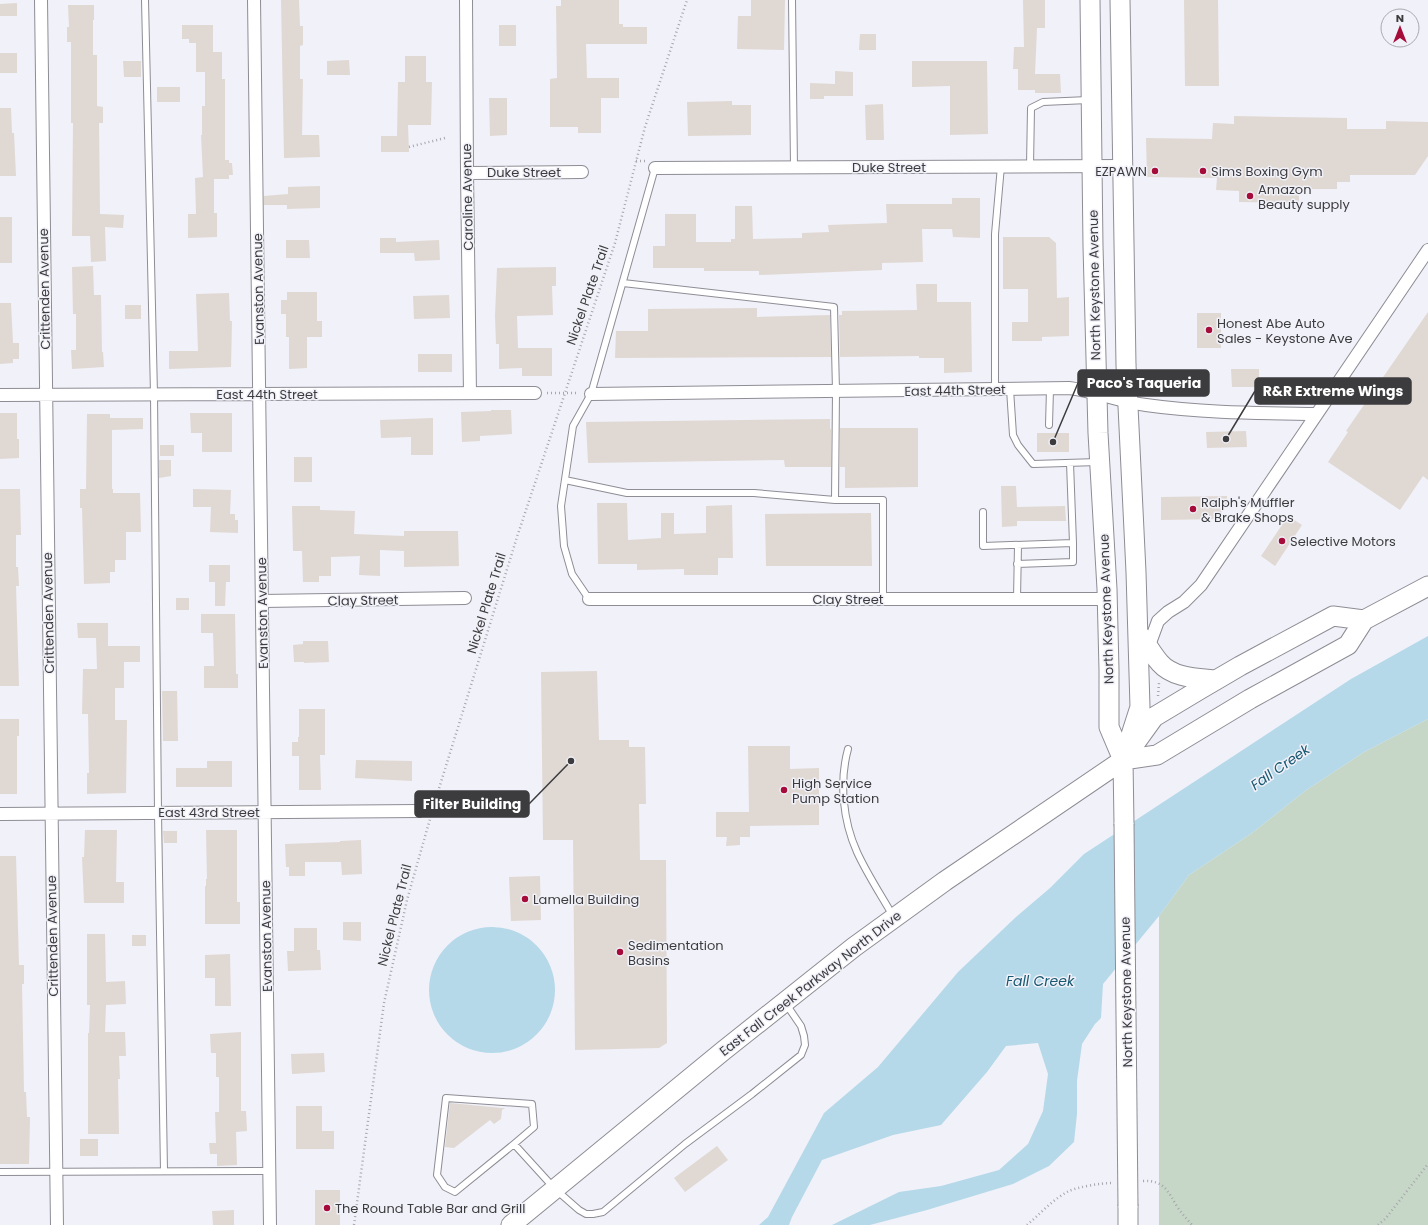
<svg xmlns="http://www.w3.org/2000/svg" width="1428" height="1225" viewBox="0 0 1428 1225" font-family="Poppins,sans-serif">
<rect width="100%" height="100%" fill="#f1f1f9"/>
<path fill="#c6d7c7" d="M1428 719V1225H1159V916L1189 875 1252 833 1305 791 1364 752Z"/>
<path fill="#b5d9e9" d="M1428 636V719L1364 752 1305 791 1252 833 1189 875 1159 916 1103 984 1101 1018 1095 1024 1082 1044 1077 1081V1114L1074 1142 1049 1166 1013 1184 927 1210 870 1225H832L899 1192 941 1186 999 1170 1028 1144 1043 1111 1048 1074 1038 1043 1006 1046 987 1072 941 1125 893 1135 822 1160 792 1217 789 1225H759L768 1217 824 1113 878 1067 958 972 1016 917 1050 888 1084 854 1351 679Z
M429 990a63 63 0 1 1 126 0a63 63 0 1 1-126 0Z"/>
<path fill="#e0d8d3" d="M281 0H299L300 26H303V45L300 46V79H303L302 135H319L320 157 284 158Z
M561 0H619V24H623V27H647V44H586L587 78H619V98H601V133H578V127H550V79L557 78 556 6H561Z
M751 0H785L784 50 737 49 738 16H751Z
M1023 0H1045V28H1037L1035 74H1060L1061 93H1035V90H1018V69H1013L1014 47H1024Z
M1184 0H1218L1219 86H1185Z
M17 3V16H0V4Z
M68 5H94V20H93V55H97V106L103 107V123H99L100 214 124 215 123 228 105 227 106 261 91 262 90 236H72L73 123H71V42H67V27H69Z
M182 25H213V52H222V79H225V160H229V163H232L233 175H229V179H214V213H217V237L188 238V214H196L195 178 203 177 201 135H202V106H205V72H196V43H189V39H182Z
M499 25H516V46H499Z
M860 34H876V50H859Z
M0 53H17V73H0Z
M405 56H426V82H432L431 125H408L409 152H381V136H397L398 82H405Z
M349 60 350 75H327V61Z
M123 61H141V77H124Z
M912 61H987L988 134 950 135V86L912 87Z
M835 71 853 72V96H824V99H810V83L835 84Z
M157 87H180V102H157Z
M489 98H507V135L490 136Z
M732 101V105H751V135L688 136 687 102Z
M883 104 884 140H866L865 105Z
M0 108H11L12 133H14L16 176H0Z
M1234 116 1347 118V129H1386V121L1428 122V156L1415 175H1350V182H1337V189H1299V203L1239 202V191L1216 190 1217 178 1147 177 1146 138 1212 139 1213 123 1234 124Z
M320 186V208L287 209V205H264V196L288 194V187Z
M952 198H980V238L953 237 952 229H922L923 262 882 263V270L759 275V271H704V268H653V246H665V214H696V242H731V239H735V206H752L753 239 802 238V233L829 232 828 225 887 223 886 204H952Z
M0 217H12V263H0Z
M1003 237H1049L1056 243 1057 298 1069 297V336L1042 337V341H1012V322H1028V289H1003Z
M380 238H396V242L439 240 440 260 415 261 414 253H380Z
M286 240H309L310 258H286Z
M93 266 94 295H101L102 352H103L104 367 72 369 71 350H76V314H73L72 267Z
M556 267V286H552L553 315 517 316 518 348H552V376H522V368L499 369V344H496L495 316 497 268Z
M916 284H937V302H971L972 372 944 373V358H919V356L840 357 839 315H842V311L917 310Z
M287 292H317V321H322V337H307V368L289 369V337H286V314H281V300H287Z
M229 293 230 321H232L231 367 169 369V351H198L196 294Z
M449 295 450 318 414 319 413 296Z
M0 303H11L13 343H19V359H13V363L0 364Z
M125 305H141V319H125Z
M757 308V317L830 315 831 357 615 358 616 331H648V309Z
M1428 312V480L1423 476 1400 510 1328 462 1348 432 1346 431Z
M1197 313H1221V348H1197Z
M418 354H452V372H418Z
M1231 369H1259V387H1232Z
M491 410H511L512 434 480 436V441L462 442 461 412 491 411Z
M0 413H17V439H19V458L0 459Z
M190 413H232V452H202V433H191Z
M87 414H110V418H143V429L112 430V489H113V493H140L141 532H126V560H115V572H110V583L84 584 82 508H80V489H86Z
M433 418V455H411V437L381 438 380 420Z
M830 419V429H831V467H785L784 460 588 463 586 422Z
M840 428H918V487L845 488V467H840Z
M1246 431 1247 447 1207 448 1206 432Z
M1037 433H1069V452H1037Z
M160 445H174V456H160Z
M294 457H312V482H294Z
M159 460H171V476L159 478Z
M1001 486H1016L1017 507 1065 506 1066 521H1017V526L1002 527Z
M0 489H20L21 535H16V567H18L19 586H16L19 686H0Z
M193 489 231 490 230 514H235V520H238V533L210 532 211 507H193Z
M1227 496V505L1221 513V519L1161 520V497Z
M597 503H627L628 540 661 538V513H674V534L706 533V506L732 505 733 558H718V575H684V569L637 570V564H598Z
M292 506H320V510L355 511 354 534 404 536V531H458L459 566 404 567V551L380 550V576L359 575 360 556 331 557V576H319V582H303L302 551H293Z
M871 513 872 566H766L765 514Z
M1288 516 1302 525 1275 566 1261 556Z
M209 565H230V582H226L225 606H215V582H209Z
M176 598H189V610H176Z
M201 614H235L236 674H238V688H204V666H214L213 633H201Z
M77 623H108V646H140V662H124V688H115V720H127L126 793 87 794V773H89L88 714H82L83 669H97L96 638H78Z
M303 641H328L329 662 304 663V662H294L293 645 303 644Z
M597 671 599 740H629V747H645L646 804H639L640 860H666L667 1043 659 1048 575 1050 573 840H543L541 672Z
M162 691H177L178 741H163Z
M299 709H325V755H320L321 790H299V756H292V742H298V737H299Z
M0 719H19V736H17V794H0Z
M748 746H790V769L819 768V825L750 826V837H740V845L726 846 727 837H716V812H749Z
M356 760 412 761V781L355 778Z
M207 761H232V787H176V768H207Z
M85 830H117L116 882H124V903H84L82 857H84Z
M206 830H237V902H240V924H205V886H206V879H207Z
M163 831H177V843H164Z
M361 840 362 874 342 875 341 862H305V876H289V867H286L285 844 340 842V841Z
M0 856H16L19 965H24V984H22L24 1092H26L27 1117H30L29 1164H0Z
M540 876 541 920 511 921 509 877Z
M343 922H361V941L343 940Z
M294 928H317V950H320L321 970 288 971 287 951H294Z
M87 934H105L106 982 125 981 126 1004 106 1005 105 1032H125L126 1056H119L120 1079H118L119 1134H88V1033H89L90 1005H87Z
M132 935H146V946H132Z
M230 954 231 1006H215V978H205V955Z
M241 1032V1111H246L247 1131 236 1132 237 1165 217 1166V1154H210L209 1143H216L215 1112H219V1077H216V1053H211L210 1034Z
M324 1053 325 1072 292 1074 291 1054Z
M450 1103 502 1108H505L502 1110 501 1119 494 1124 490 1120 454 1148 445 1147Z
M296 1106H322V1131H334V1149H296Z
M80 1139H98V1156H80Z
M717 1146 728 1160 685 1192 674 1178Z
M315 1190H340V1225H315Z
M234 1210V1225H213L212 1211Z"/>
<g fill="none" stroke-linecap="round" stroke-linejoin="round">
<g stroke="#8e8d95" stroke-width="8">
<path id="lane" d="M145 0 154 394 158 813 164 1171
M792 0 794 167
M1030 166 1031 108 1043 102 1088 100
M623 283 834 307 836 391 835 500H883V599
M995 389V234L1001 166
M1010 389 1013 435 1018 445 1033 464 1098 462
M1049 425 1050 389
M565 480 627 493H754L835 500
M983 512V546L1073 543 1070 463
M1017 564 1073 562V543
M589 599 572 574 564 546 561 506 573 426 591 394 655 168
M1017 599 1018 545
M848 749C839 782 843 821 857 852 867 874 881 895 893 916
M514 1144 534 1127 532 1104 446 1098 437 1175 445 1187 455 1192 514 1144 555 1189 579 1210 586 1214H593L603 1212 685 1144 752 1094 801 1055 805 1045 804 1036 801 1026 786 1004
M0 1172 270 1171"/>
</g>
<g stroke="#8e8d95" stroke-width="14">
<path id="street" d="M41 0 57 1225
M254 0 270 1225
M466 0 467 173 470 393
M655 168 1123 166
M467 173 582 172
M591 394 1069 388C1095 391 1120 402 1146 405 1202 413 1259 413 1315 414
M0 395 535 393
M589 599H1107
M262 601 465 598
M1147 651 1158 621 1168 612 1184 602 1201 585 1428 250
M0 814 419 811"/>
</g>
<g stroke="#8e8d95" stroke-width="21">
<path id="primary" d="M1090 0 1093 246 1098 433 1107 589 1109 670V727L1123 760
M1120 0 1126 365 1136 572 1140 707 1123 760 1124 824
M1138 633C1146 642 1152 654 1160 663 1173 678 1197 678 1215 680
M1123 760 1157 755 1250 699 1348 645 1364 620 1428 586
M511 1225 723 1051 854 947 945 881 1123 760 1154 717 1199 690 1240 666 1333 616 1364 620
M1128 1225V1206"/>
</g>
<path stroke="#a6a6ac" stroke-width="2.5" stroke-dasharray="1 3" stroke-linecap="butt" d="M409 147 445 138
M636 161H646
M547 393H578
M1158 696 1159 683
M432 811 517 537 615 243 645 127 687 0
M1143 1181C1165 1180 1168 1192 1178 1208 1182 1214 1187 1219 1192 1225
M354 1225 384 1003 407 900 430 819
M1027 1225C1040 1214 1053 1199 1069 1191 1078 1187 1101 1183 1112 1183
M1378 1225 1386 1218 1428 1164"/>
<use href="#lane" stroke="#fff" stroke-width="6"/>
<use href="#street" stroke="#fff" stroke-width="12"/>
<use href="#primary" stroke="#fff" stroke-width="19"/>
<g stroke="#8e8d95" stroke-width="21" stroke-linecap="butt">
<path id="primary-bridge" d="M1124 824 1128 1206"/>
</g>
<use href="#primary-bridge" stroke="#fff" stroke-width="19"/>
</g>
<g fill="#a60c3a" stroke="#f1f1f9" stroke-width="1.5">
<circle cx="1155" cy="171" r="4"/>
<circle cx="1203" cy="171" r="4"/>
<circle cx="1250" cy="196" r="4"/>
<circle cx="1209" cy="330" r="4"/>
<circle cx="1193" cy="509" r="4"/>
<circle cx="1282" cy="541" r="4"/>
<circle cx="784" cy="790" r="4"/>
<circle cx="525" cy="899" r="4"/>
<circle cx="620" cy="952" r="4"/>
<circle cx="327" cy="1208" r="4"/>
</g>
<g text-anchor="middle" stroke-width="3" stroke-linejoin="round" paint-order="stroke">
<g font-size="13" fill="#3c3c3f" stroke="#f1f1f9">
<text x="889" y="172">Duke Street</text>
<text x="524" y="177">Duke Street</text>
<text transform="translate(467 197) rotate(-91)" y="5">Caroline Avenue</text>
<text transform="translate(1094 285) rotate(-91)" y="5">North Keystone Avenue</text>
<text transform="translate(44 289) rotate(-91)" y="5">Crittenden Avenue</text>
<text transform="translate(258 289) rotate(-91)" y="5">Evanston Avenue</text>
<text transform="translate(587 295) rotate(-71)" y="5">Nickel Plate Trail</text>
<text transform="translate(955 390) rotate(-1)" y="5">East 44th Street</text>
<text x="267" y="399">East 44th Street</text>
<text x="848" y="604">Clay Street</text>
<text transform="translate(363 600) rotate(-1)" y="5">Clay Street</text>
<text transform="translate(486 603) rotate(-73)" y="5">Nickel Plate Trail</text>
<text transform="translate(1106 609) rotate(-92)" y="5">North Keystone Avenue</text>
<text transform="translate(48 613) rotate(-91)" y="5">Crittenden Avenue</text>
<text transform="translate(262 613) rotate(-91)" y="5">Evanston Avenue</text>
<text x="209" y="817">East 43rd Street</text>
<text transform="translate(394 915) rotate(-76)" y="5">Nickel Plate Trail</text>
<text transform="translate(52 936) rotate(-91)" y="5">Crittenden Avenue</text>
<text transform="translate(266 936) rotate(-91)" y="5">Evanston Avenue</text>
<text transform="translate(810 983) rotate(-38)" y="5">East Fall Creek Parkway North Drive</text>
<text transform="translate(1126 992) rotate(-91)" y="5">North Keystone Avenue</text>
</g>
<g font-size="13" fill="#3c3c3f" stroke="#f1f1f9" text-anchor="start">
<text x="1147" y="176" text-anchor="end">EZPAWN</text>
<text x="1211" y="176">Sims Boxing Gym</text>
<text x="1258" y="194">Amazon<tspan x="1258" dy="15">Beauty supply</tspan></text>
<text x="1217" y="328">Honest Abe Auto<tspan x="1217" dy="15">Sales - Keystone Ave</tspan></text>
<text x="1201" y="507">Ralph's Muffler<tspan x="1201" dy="15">&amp; Brake Shops</tspan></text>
<text x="1290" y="546">Selective Motors</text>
<text x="792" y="788">High Service<tspan x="792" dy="15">Pump Station</tspan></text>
<text x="533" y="904">Lamella Building</text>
<text x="628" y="950">Sedimentation<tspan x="628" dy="15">Basins</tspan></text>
<text x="335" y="1213">The Round Table Bar and Grill</text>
</g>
<g font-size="14" font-style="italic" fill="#185870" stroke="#f1f1f9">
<text transform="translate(1280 767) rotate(-35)" y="5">Fall Creek</text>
<text x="1040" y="986">Fall Creek</text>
</g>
</g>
<path fill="none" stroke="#3c3c3f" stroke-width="1.5" d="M1053 442L1078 383M1226 439L1255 391M571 761L529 804"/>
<g fill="#3c3c3f" stroke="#f1f1f9" stroke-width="1.5">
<circle cx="1053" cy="442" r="4"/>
<circle cx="1226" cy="439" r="4"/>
<circle cx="571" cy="761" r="4"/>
</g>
<g fill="#3c3c3f" stroke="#3c3c3f" stroke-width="1.5">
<rect x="1078" y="370" width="131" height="26" rx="4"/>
<rect x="1255" y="378" width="156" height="26" rx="4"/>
<rect x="415" y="791" width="114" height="26" rx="4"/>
</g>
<g font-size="14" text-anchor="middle" font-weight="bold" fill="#fff">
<text x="1144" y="388">Paco's Taqueria</text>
<text x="1333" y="396">R&amp;R Extreme Wings</text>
<text x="472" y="809">Filter Building</text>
</g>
<g transform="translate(1400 28)"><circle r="19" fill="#f1f1f9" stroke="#a9a9af"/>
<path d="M0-3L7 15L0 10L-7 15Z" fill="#a60c3a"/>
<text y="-6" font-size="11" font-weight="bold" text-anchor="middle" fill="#3c3c3f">N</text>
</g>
</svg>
